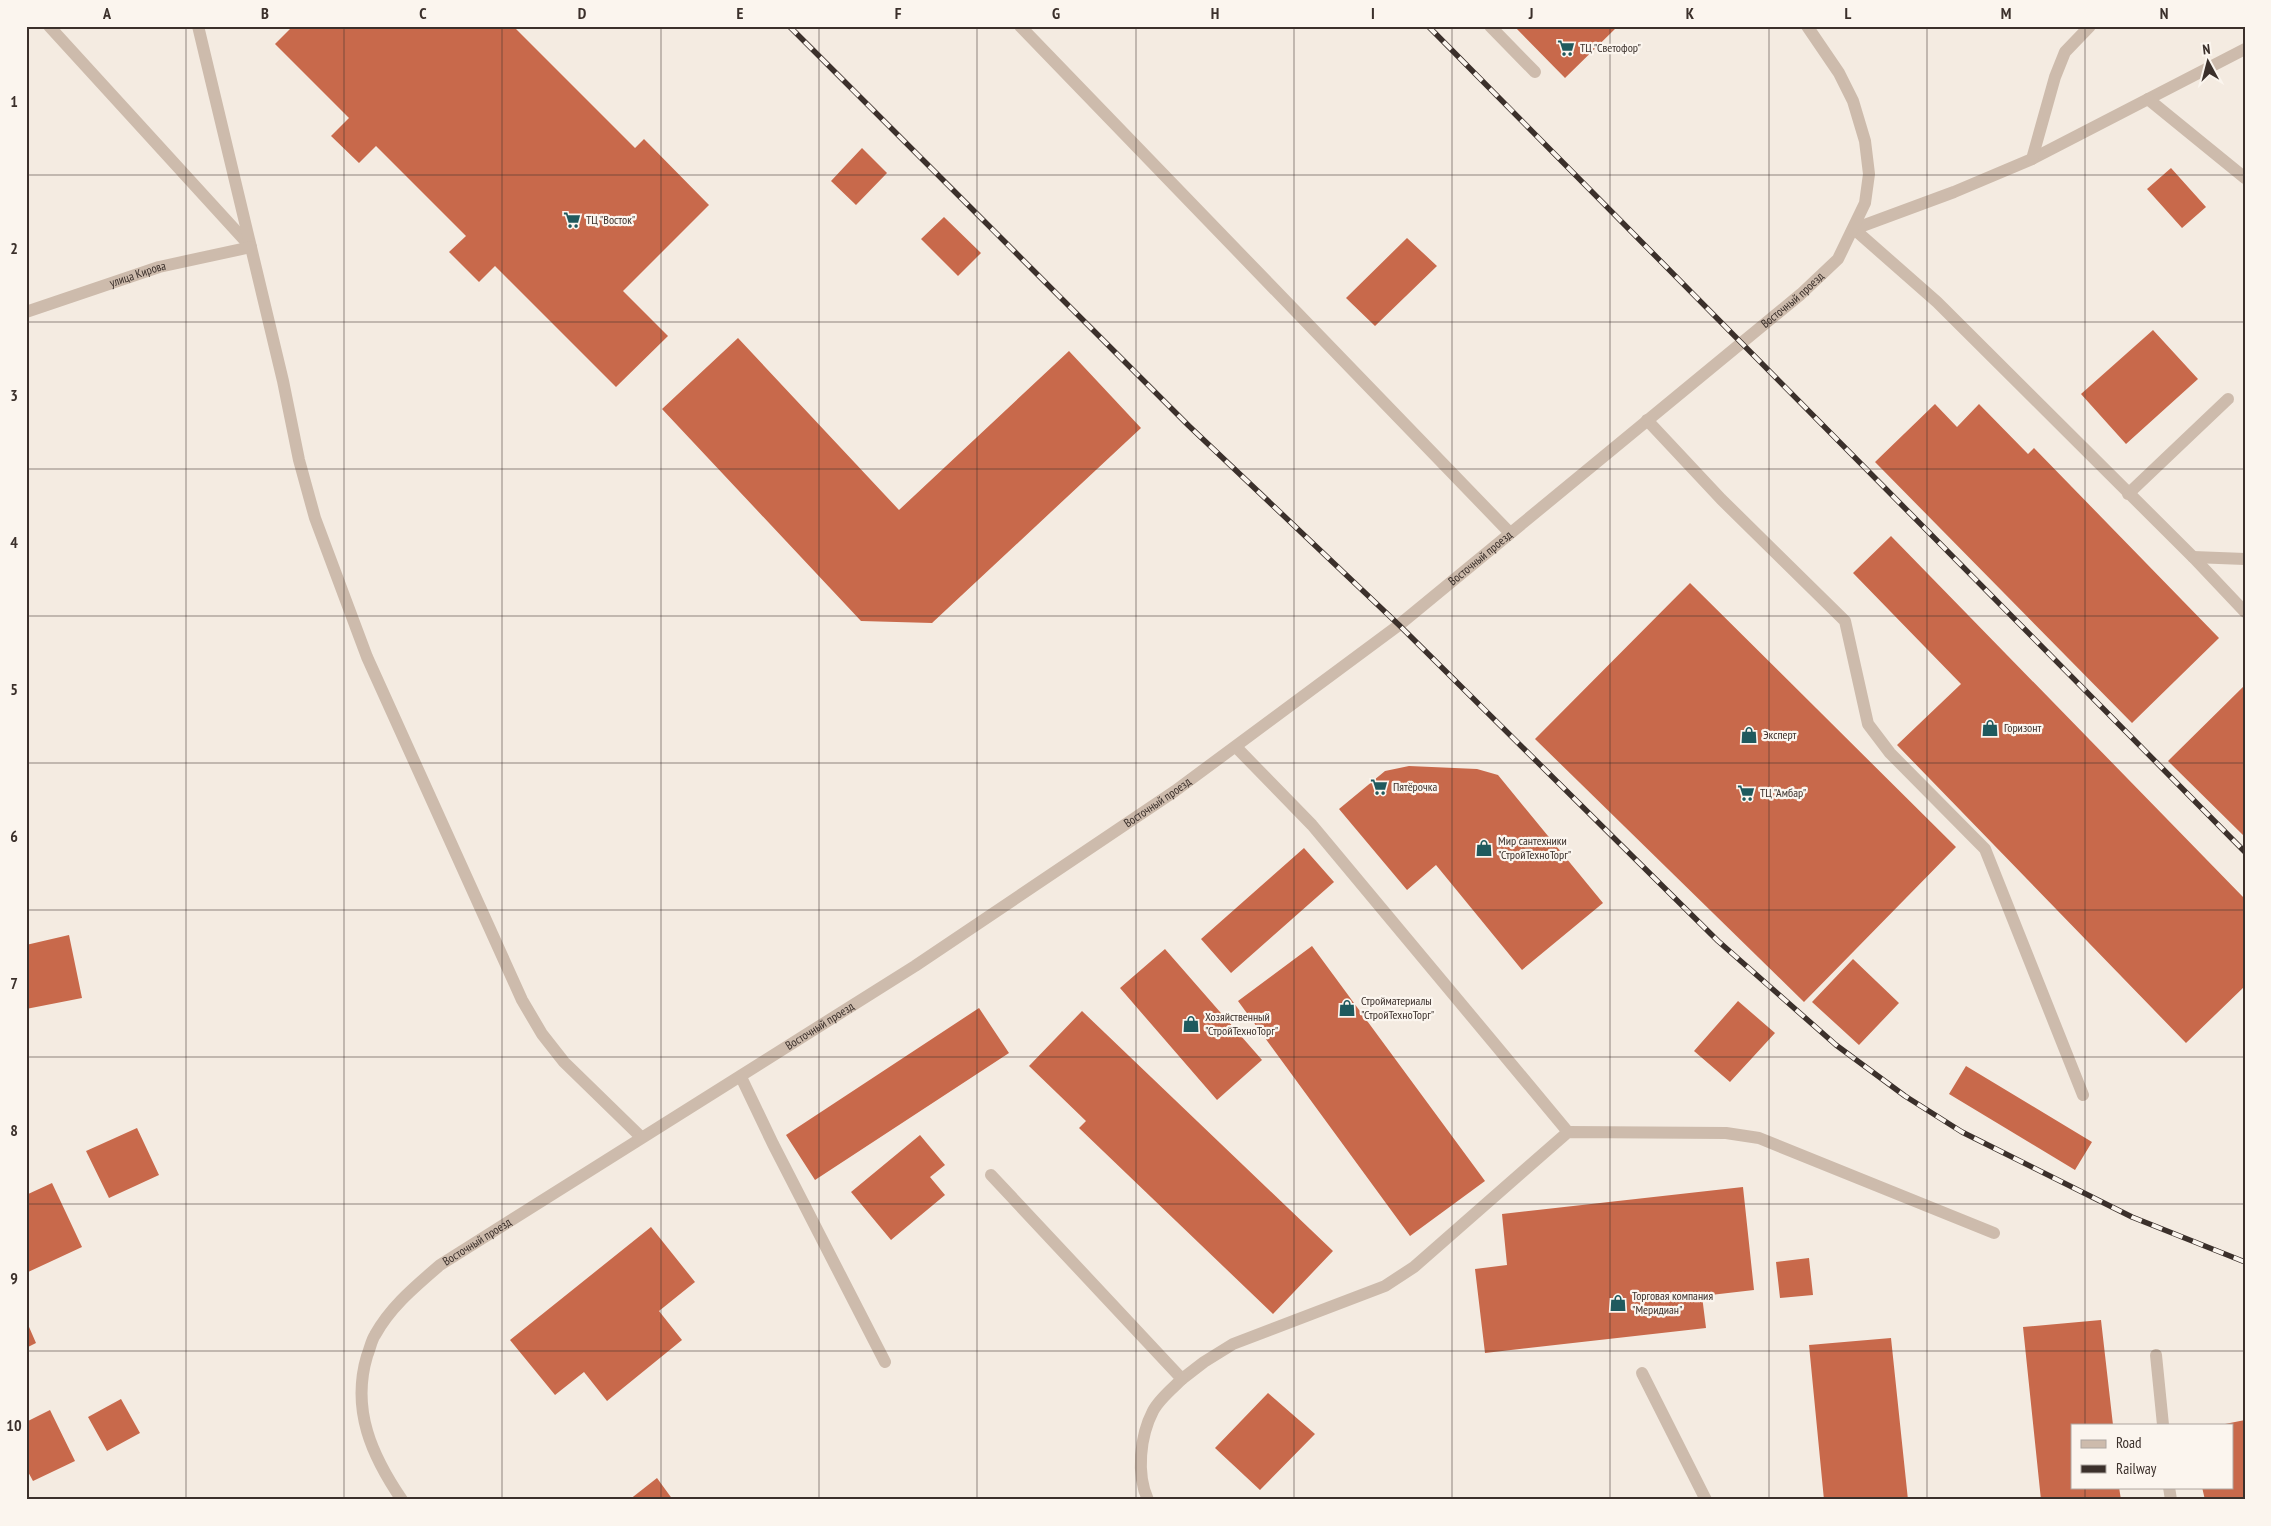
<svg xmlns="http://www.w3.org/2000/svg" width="2271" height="1526" viewBox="0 0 2271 1526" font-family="'PT Sans Narrow',sans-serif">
<rect width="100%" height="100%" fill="#f4ebe1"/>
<path fill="#c8694b" d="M293 26H513L635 148 644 139 709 205 623 291 668 336 616 387 495 266 479 282 449 252 466 236 376 146 359 163 331 136 349 118 275 44Z
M1514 26H1618L1565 78Z
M862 148 887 173 856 205 831 181Z
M2171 168 2206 207 2182 228 2147 189Z
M944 217 981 253 958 276 921 239Z
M1407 238 1437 266 1375 326 1346 298Z
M2153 330 2198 379 2126 444 2081 394Z
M738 338 899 510 1069 351 1141 428 932 623 861 621 662 409Z
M1935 404 1957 427 1979 404 2028 454 2034 448 2219 638 2132 723 1875 462Z
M1891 536 2245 899V986L2186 1043 1897 745 1961 684 1853 573Z
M1690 583 1956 847 1804 1002 1535 739Z
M2245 685V837L2168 761Z
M1409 766 1477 769 1498 775 1603 903 1522 970 1436 865 1407 890 1339 809 1385 771Z
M1304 848 1334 882 1231 973 1201 939Z
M69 935 82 998 26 1009V945Z
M1312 946 1485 1181 1410 1236 1238 1001Z
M1165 949 1262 1060 1217 1100 1120 988Z
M1853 959 1899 1003 1859 1045 1812 1002Z
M1738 1001 1775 1033 1730 1082 1694 1051Z
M979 1008 1009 1053 815 1180 786 1135Z
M1082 1011 1333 1251 1273 1314 1079 1128 1086 1121 1029 1066Z
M1966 1066 2092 1142 2075 1170 1949 1094Z
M137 1128 159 1175 109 1198 86 1151Z
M920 1135 945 1165 930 1177 945 1195 891 1240 851 1192Z
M52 1183 82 1247 26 1273V1195Z
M1743 1187 1754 1290 1702 1296 1706 1328 1485 1353 1475 1269 1507 1265 1502 1214Z
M651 1227 695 1282 659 1311 682 1340 607 1401 584 1372 555 1395 510 1340Z
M1809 1258 1813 1295 1780 1298 1776 1262Z
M26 1320 36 1343 26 1348Z
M2101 1320 2113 1425H2072V1487H2119L2121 1500H2041L2023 1327Z
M1891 1338 1908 1500H1824L1809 1345Z
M1268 1393 1315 1434 1260 1490 1215 1448Z
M121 1399 140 1433 107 1451 88 1417Z
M50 1410 75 1461 33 1481 26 1468V1422Z
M2245 1420V1500H2205L2202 1487H2232V1425L2225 1424Z
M657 1478 673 1500H629Z"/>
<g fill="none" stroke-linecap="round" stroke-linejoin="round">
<g stroke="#cdbbac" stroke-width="12">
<path d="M49 26 249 245"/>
<path d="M198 26 283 381 299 460 315 518 367 657 522 1000 542 1034 564 1062 641 1137"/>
<path d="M1020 26 1510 533"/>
<path d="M1490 26 1535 72"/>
<path d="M2245 49 2032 159 1954 192 1854 229 1937 302 2193 557 2245 612"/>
<path d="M2148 99 2245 178"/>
<path d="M2032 159 2055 77 2065 52 2090 26"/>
<path id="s1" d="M26 312 159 267 251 247"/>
<path d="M1647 420 1721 499 1845 621 1868 724 1890 753 1985 849 2083 1095"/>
<path d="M2128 494 2228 399"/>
<path d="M2193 557 2245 559"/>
<path d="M1236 747 1312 825 1568 1132"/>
<path d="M741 1077 773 1144 885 1362"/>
<path d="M991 1175 1182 1379 1204 1362 1233 1344 1385 1286 1414 1267 1568 1132 1726 1133 1759 1138 1994 1233"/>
<path d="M2156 1355 2163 1425"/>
<path d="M1642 1373 1706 1500"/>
<path d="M2169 1487 2171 1500"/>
<path id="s2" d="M402 1500C372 1456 351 1410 367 1356 370 1349 371 1341 375 1335 391 1306 416 1286 440 1265L915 966 1175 791 1399 625 1801 294 1838 259 1865 203 1869 174 1865 141 1853 101 1839 73 1807 26"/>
<path d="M1148 1500C1136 1474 1140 1436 1153 1411 1159 1399 1173 1388 1182 1379"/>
</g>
<g stroke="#3b302b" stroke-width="5.5">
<path id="rail" d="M789 26 1189 426 1399 625 1718 941 1836 1045 1905 1096 1962 1132 2132 1217 2245 1262
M1428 26 2245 852"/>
</g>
<use href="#rail" stroke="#fbf5ee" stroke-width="4" stroke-dasharray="11" stroke-linecap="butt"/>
</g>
<path fill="none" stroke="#3b302b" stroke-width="1" stroke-opacity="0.55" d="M186 26V1500M344 26V1500M502 26V1500M661 26V1500M819 26V1500M977 26V1500M1136 26V1500M1294 26V1500M1452 26V1500M1610 26V1500M1769 26V1500M1927 26V1500M2085 26V1425M26 175H2245M26 322H2245M26 469H2245M26 616H2245M26 763H2245M26 910H2245M26 1057H2245M26 1204H2245M26 1351H2245M2085 1487V1500"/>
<defs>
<g id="supermarket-bare" transform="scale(1.35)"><path d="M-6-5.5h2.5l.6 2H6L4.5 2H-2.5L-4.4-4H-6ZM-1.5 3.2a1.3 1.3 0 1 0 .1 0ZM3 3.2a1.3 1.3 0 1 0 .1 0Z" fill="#1f5a5e" stroke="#fbf5ee" stroke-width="2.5" paint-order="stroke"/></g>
<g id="shop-bare" transform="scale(1.35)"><path d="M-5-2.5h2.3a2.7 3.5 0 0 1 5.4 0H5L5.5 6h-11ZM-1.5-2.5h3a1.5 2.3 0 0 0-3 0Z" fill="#1f5a5e" stroke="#fbf5ee" stroke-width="2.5" paint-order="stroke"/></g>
</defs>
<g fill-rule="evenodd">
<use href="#supermarket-bare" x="1566" y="48"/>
<use href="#supermarket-bare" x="572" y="220"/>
<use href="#shop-bare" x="1990" y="728"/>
<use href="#shop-bare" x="1749" y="735"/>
<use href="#supermarket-bare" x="1379" y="787"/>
<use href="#supermarket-bare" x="1746" y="793"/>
<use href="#shop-bare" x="1484" y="848"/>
<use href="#shop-bare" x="1347" y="1008"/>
<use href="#shop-bare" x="1191" y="1024"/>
<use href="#shop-bare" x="1618" y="1303"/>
</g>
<g text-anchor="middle" stroke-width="4.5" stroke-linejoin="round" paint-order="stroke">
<g font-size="12" fill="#3b302b" stroke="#fbf5ee" text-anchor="start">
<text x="1580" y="52">ТЦ "Светофор"</text>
<text x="586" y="224">ТЦ "Восток"</text>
<text x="2004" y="732">Горизонт</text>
<text x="1763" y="739">Эксперт</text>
<text x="1393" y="791">Пятёрочка</text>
<text x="1760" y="797">ТЦ "Амбар"</text>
<text x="1498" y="845">Мир сантехники<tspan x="1498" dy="14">"СтройТехноТорг"</tspan></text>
<text x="1361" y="1005">Стройматериалы<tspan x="1361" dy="14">"СтройТехноТорг"</tspan></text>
<text x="1205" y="1021">Хозяйственный<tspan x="1205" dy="14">"СтройТехноТорг"</tspan></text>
<text x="1632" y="1300">Торговая компания<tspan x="1632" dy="14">"Меридиан"</tspan></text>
</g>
<g font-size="12" fill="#3b302b" stroke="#fbf5ee">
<text dy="4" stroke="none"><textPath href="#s1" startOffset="118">улица Кирова</textPath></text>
<text dy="4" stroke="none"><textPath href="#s2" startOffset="1936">Восточный проезд</textPath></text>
<text dy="4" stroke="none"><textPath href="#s2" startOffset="1531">Восточный проезд</textPath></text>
<text dy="4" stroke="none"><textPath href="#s2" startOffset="1126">Восточный проезд</textPath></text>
<text dy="4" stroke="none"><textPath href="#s2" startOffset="721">Восточный проезд</textPath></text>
<text dy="4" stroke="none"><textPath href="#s2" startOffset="316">Восточный проезд</textPath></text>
</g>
</g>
<rect width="2271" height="1526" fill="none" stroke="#fbf5ee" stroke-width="55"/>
<rect x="2071" y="1424" width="162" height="65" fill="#fbf5ee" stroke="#aea6a0"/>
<rect x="2081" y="1440" width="25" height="8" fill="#cdbbac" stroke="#aea6a0"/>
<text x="2116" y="1448" font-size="15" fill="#3b302b">Road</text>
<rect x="2081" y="1465" width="25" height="8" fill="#3b302b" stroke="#aea6a0"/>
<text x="2116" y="1474" font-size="15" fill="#3b302b">Railway</text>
<g transform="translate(2208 62) rotate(353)" stroke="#fbf5ee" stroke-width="4" paint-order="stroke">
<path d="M0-4L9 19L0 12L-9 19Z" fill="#3b302b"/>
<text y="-8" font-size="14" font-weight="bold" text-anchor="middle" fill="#3b302b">N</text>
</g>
<rect x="28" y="28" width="2216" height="1470" fill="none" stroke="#3b302b" stroke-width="2"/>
<g font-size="16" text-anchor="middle" font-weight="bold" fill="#3b302b">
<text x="107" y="19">A</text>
<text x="265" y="19">B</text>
<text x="423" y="19">C</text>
<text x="582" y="19">D</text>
<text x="740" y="19">E</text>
<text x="898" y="19">F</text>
<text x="1056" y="19">G</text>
<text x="1215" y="19">H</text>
<text x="1373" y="19">I</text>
<text x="1531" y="19">J</text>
<text x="1690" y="19">K</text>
<text x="1848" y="19">L</text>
<text x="2006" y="19">M</text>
<text x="2164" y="19">N</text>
<text x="14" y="107">1</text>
<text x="14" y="254">2</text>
<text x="14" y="401">3</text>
<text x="14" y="548">4</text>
<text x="14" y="695">5</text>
<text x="14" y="842">6</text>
<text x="14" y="989">7</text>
<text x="14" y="1136">8</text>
<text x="14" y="1284">9</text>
<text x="14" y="1431">10</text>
</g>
</svg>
